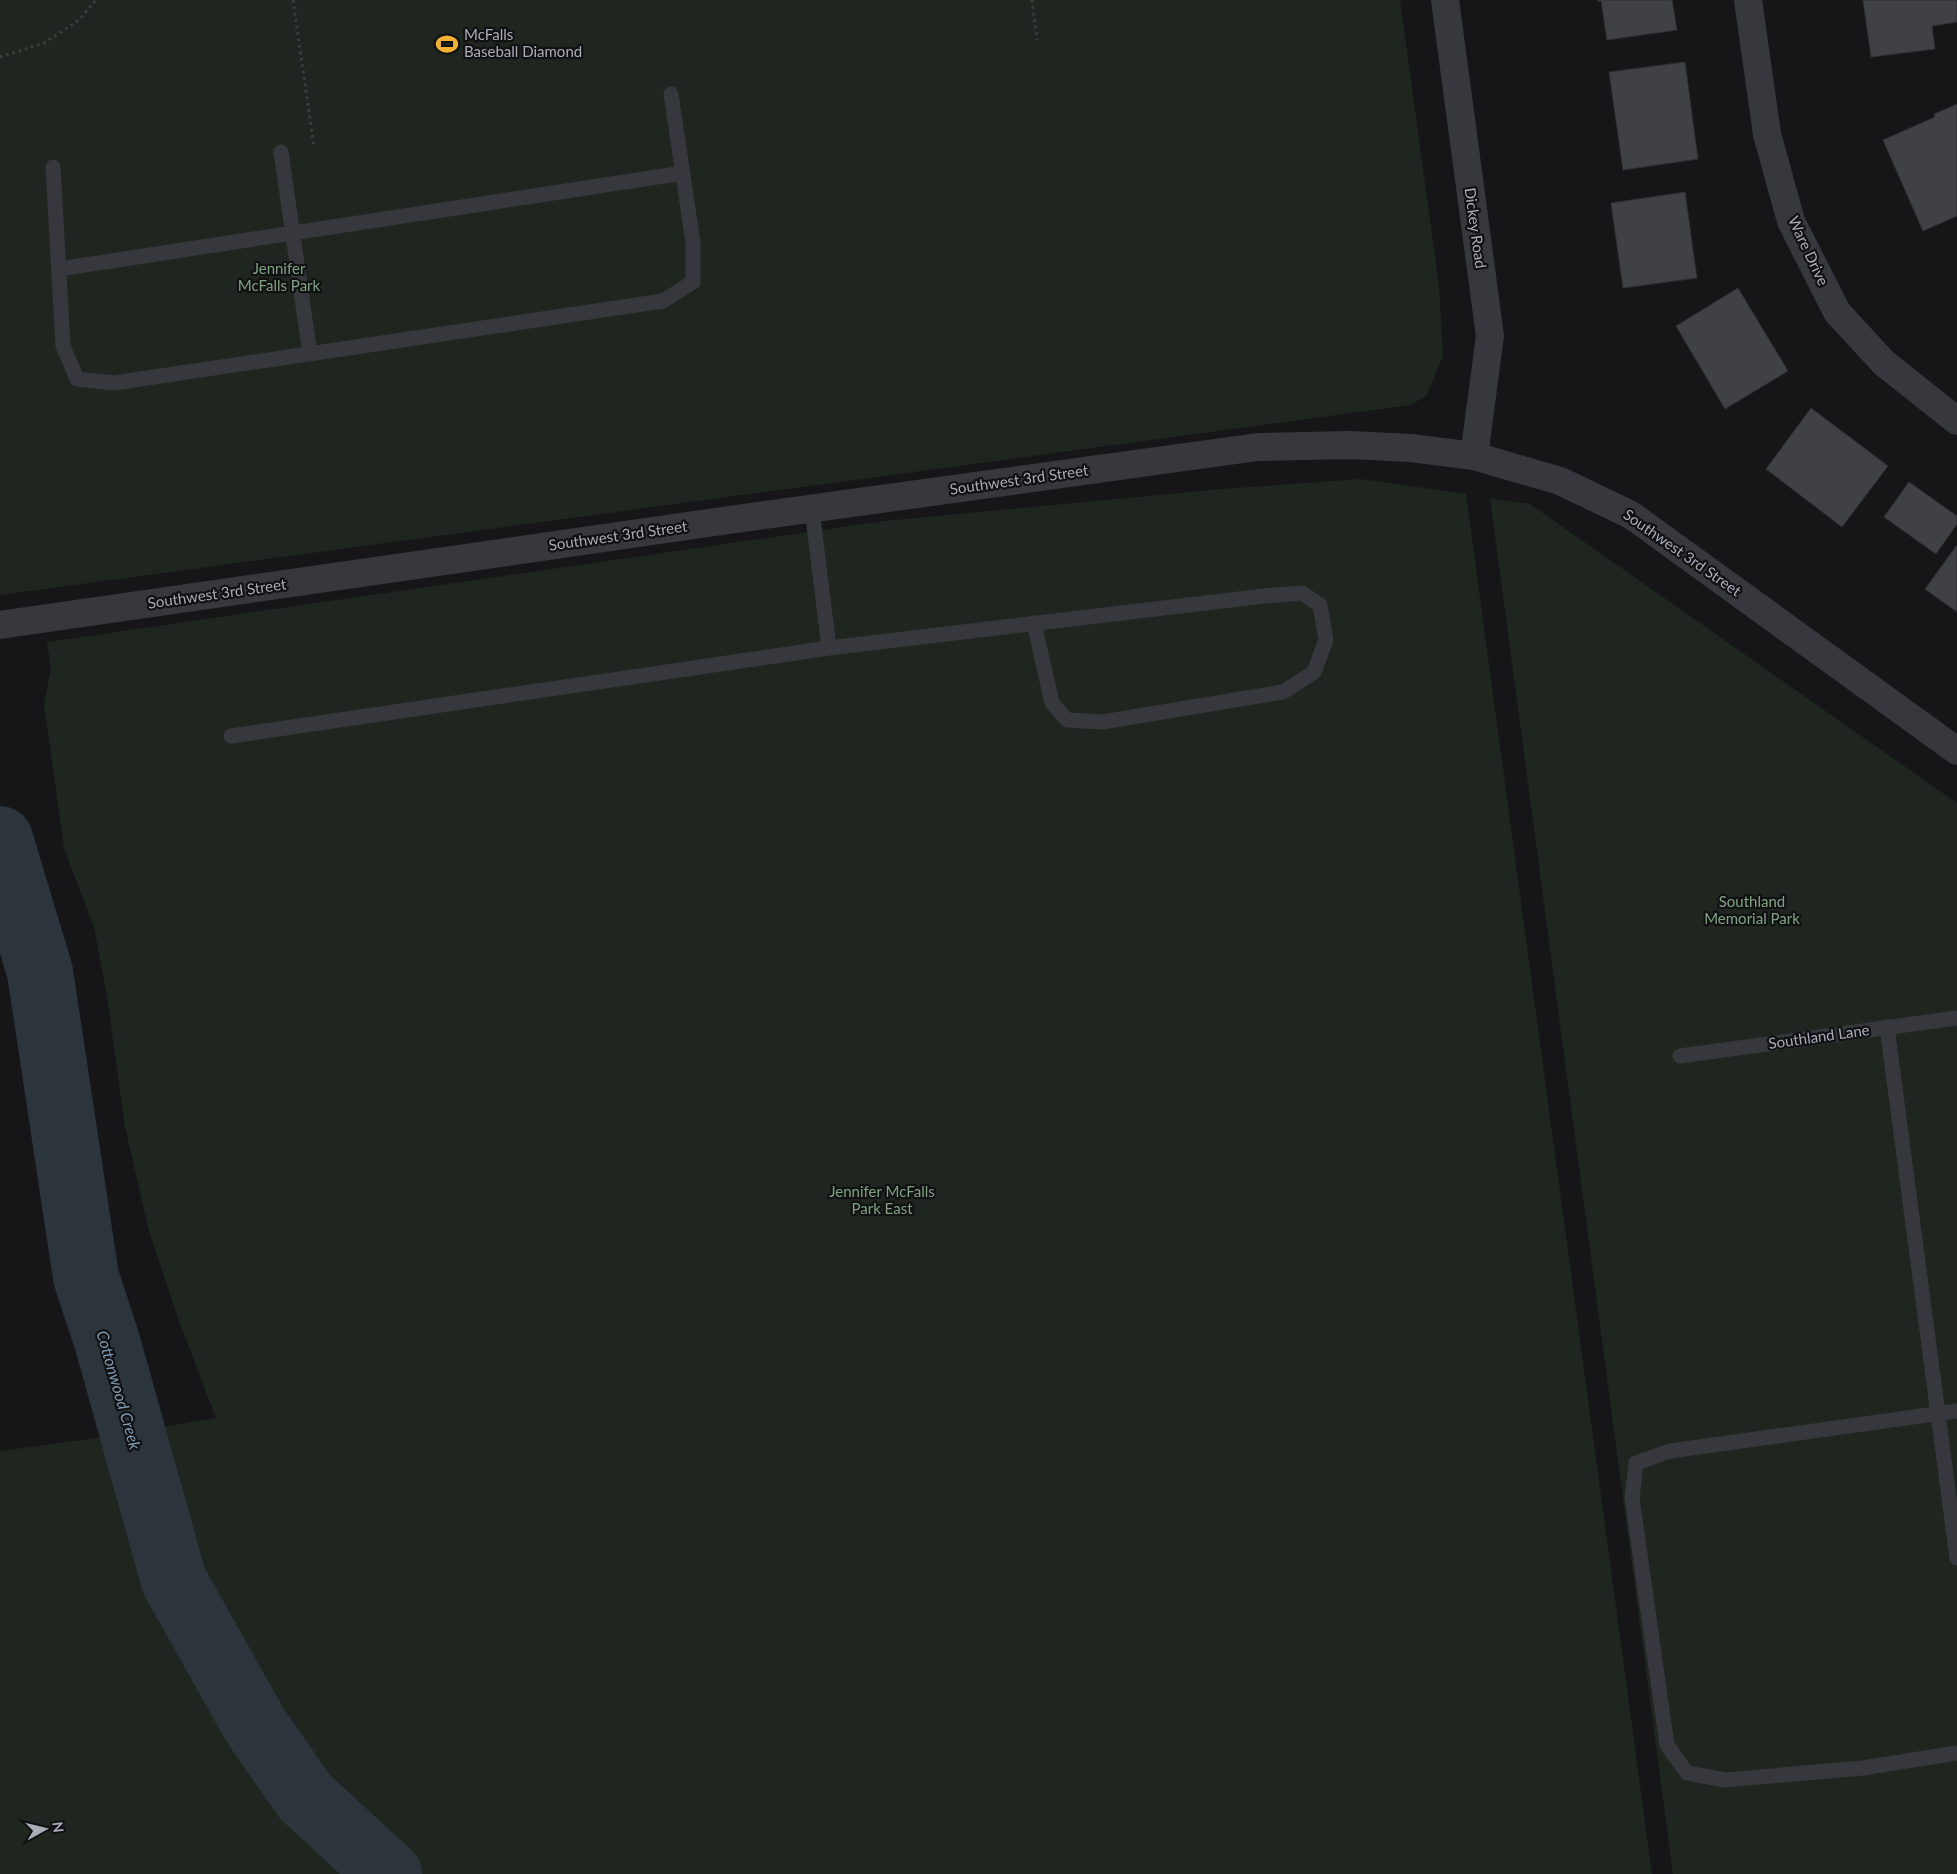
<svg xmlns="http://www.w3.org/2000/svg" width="1957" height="1874" viewBox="0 0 1957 1874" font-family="Lato,sans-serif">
<rect width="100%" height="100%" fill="#161618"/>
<path fill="#1e261f" d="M0 0H1400L1439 286 1443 356 1427 395 1411 405 0 595Z
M1360 479 1466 494 1652 1874H0V1451L104 1437 216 1418 179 1321 149 1231 125 1127 108 1003 94 927 64 848 44 704 51 669 47 642 884 521 1222 489Z
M1490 498 1530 504 1957 803V1874H1673Z"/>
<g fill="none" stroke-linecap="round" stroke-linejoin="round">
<path stroke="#2c353c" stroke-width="66" d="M0 839 40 972 86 1277 107 1341 174 1581 255 1725 305 1797 389 1874"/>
</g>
<path fill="#404145" stroke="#303034" d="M1598 0H1672L1677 30 1607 40 1601 1 1598 2Z
M1863 0H1957V22L1932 26 1935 49 1871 57Z
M1685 62 1698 159 1623 170 1609 72Z
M1957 104V216L1923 231 1883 140 1935 117 1934 114Z
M1685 192 1697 278 1623 288 1611 203Z
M1738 288 1788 371 1725 409 1676 326Z
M1811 408 1888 466 1842 527 1766 469Z
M1909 482 1957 516V524L1936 554 1884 517Z
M1957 545V612L1925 589Z"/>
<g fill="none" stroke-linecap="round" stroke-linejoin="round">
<path stroke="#3d3f44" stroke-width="3" stroke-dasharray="2.5 4" stroke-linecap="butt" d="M293 0 314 147
M1032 0 1037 40
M0 57 44 43 79 20 96 0"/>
<path stroke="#37383d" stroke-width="15" d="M281 152 310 354
M53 167 63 346 77 379 114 383 663 301 693 282V243L671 94
M59 269 683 173
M829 648 1264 596 1302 593 1320 605 1326 640 1314 672 1283 692 1103 722 1067 720 1052 703 1034 623
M231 736 829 648 812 509
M1887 1027 1957 1558
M1680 1056 1957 1018
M1957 1411 1670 1451 1636 1463 1632 1498 1667 1745 1687 1773 1725 1780 1863 1768 1957 1753"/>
<path stroke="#37383d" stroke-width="28" d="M1748 0 1767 134 1791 221 1837 312 1884 363 1957 421"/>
<path stroke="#37383d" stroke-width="28" d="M1445 0 1490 336 1474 456
M0 625 729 520 1258 447 1350 445 1411 448 1474 456 1560 481 1631 515 1957 751"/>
</g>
<defs>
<g id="stadium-bare" transform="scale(1.725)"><path d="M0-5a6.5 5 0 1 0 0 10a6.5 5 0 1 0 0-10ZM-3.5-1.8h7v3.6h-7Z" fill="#f2b134" stroke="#111113" stroke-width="2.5" paint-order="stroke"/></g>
</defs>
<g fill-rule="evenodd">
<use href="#stadium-bare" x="447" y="44"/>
</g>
<g text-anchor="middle" stroke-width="4.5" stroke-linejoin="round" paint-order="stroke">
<g font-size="15" fill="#a8adb8" stroke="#111113" text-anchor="start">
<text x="464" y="40">McFalls<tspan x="464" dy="17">Baseball Diamond</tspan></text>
</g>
<g font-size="15" fill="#a8adb8" stroke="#111113">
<text transform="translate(1475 228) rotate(82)" y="5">Dickey Road</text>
<text transform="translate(1808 251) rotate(65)" y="5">Ware Drive</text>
<text transform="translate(1019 480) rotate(-8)" y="5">Southwest 3rd Street</text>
<text transform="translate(618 536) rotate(-8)" y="5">Southwest 3rd Street</text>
<text transform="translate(1682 553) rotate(35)" y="5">Southwest 3rd Street</text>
<text transform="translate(217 594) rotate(-8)" y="5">Southwest 3rd Street</text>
<text transform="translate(1819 1037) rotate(-8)" y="5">Southland Lane</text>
</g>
<g font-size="15" fill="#7fa381" stroke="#111113">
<text x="279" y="274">Jennifer<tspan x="279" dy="17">McFalls Park</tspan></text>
<text x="1752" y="907">Southland<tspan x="1752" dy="17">Memorial Park</tspan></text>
<text x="882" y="1197">Jennifer McFalls<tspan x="882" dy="17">Park East</tspan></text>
</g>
<g font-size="16" font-style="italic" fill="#7f9bb3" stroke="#111113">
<text transform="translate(119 1390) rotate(74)" y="6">Cottonwood Creek</text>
</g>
</g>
<g transform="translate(45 1829) rotate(82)" stroke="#111113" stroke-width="4" paint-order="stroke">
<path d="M0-4L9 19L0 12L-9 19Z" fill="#a8adb8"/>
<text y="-8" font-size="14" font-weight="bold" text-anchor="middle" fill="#a8adb8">N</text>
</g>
</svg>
